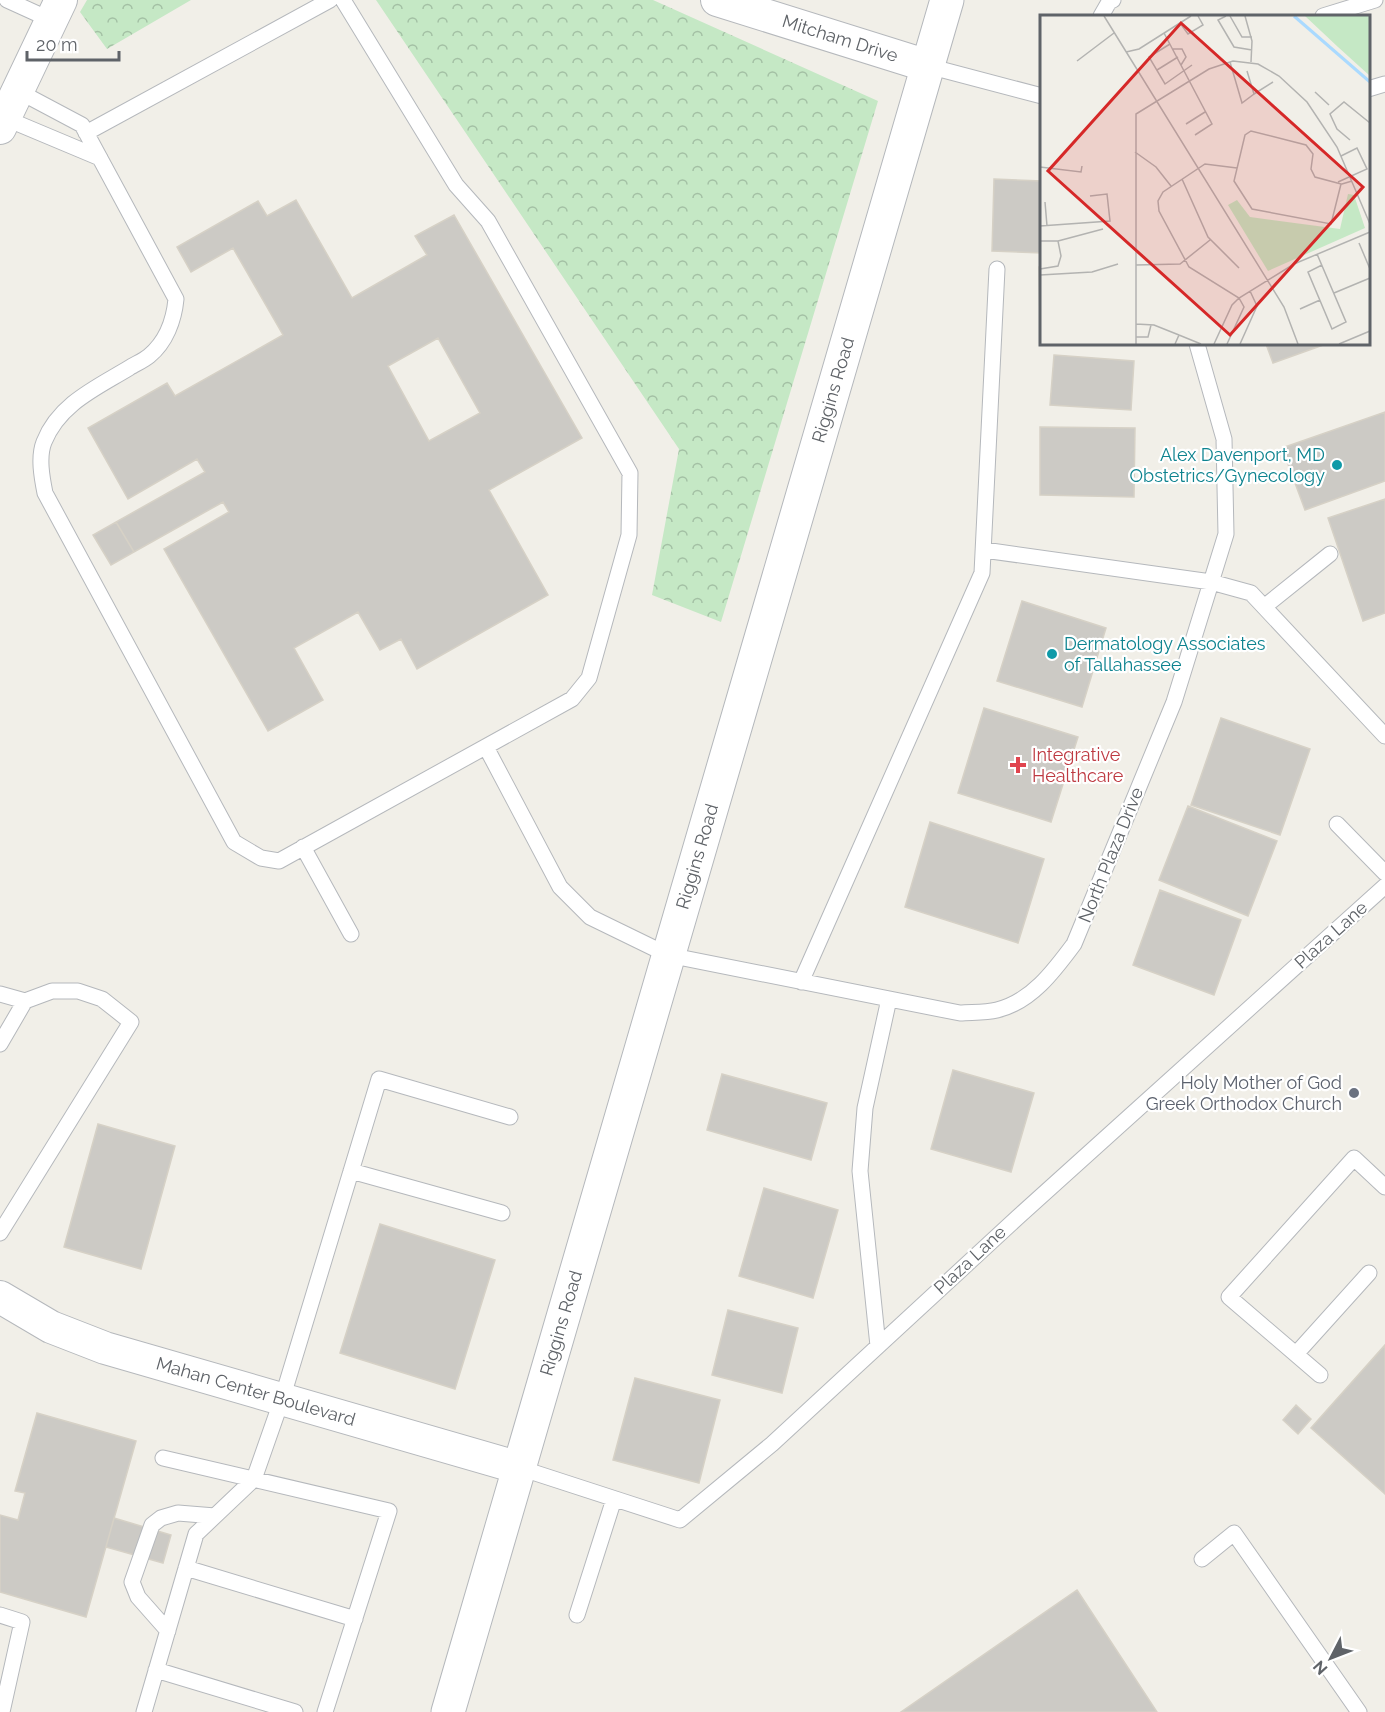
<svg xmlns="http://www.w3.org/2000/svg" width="1385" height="1712" viewBox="0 0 1385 1712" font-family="Raleway,sans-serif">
<defs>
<pattern id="forest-crowns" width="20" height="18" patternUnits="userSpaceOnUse" patternTransform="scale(1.5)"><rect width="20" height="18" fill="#c5e8c5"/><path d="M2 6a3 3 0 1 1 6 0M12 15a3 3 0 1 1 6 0" fill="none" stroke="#a3c0a4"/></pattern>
</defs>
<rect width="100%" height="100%" fill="#f1efe8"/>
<path fill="url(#forest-crowns)" d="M87 0H191L107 49 80 12Z
M376 0H653L878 101 721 622 652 595 679 449Z"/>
<path fill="#cccac5" stroke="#d6d1c6" stroke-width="1.5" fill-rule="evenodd" d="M994 179 1042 181V253L992 251Z
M296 200 352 298 427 255 415 236 454 215 582 438 489 490 548 595 417 669 401 639 380 650 358 612 294 648 323 700 268 731 164 549 229 512 223 502 134 552 116 522 205 472 197 459 128 499 88 428 167 383 175 396 283 335 233 248 191 272 177 247 258 201 267 216ZM438 338 480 413 429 441 388 366Z
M1039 267H1042V321H1040Z
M1266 344H1326L1273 363Z
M1054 355 1134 361 1131 410 1050 405Z
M1385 412V481L1305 510 1282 448Z
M1040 427 1135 428 1134 497 1040 495Z
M1385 499V613L1363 621 1328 518Z
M116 522 134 552 111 565 93 535Z
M1022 601 1106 628 1082 707 997 681Z
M984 708 1078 737 1051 822 958 793Z
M1221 718 1310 749 1280 835 1191 805Z
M1188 806 1277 841 1248 916 1159 880Z
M930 822 1044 859 1018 943 905 907Z
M1160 890 1241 920 1214 995 1133 965Z
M953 1070 1034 1093 1011 1172 931 1149Z
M722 1074 827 1103 811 1160 707 1130Z
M98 1124 175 1146 141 1269 64 1247Z
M764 1188 838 1210 813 1298 739 1276Z
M380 1224 495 1260 455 1389 340 1353Z
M728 1310 798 1328 782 1393 712 1375Z
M1385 1345V1494L1311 1428Z
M635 1378 720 1400 699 1483 613 1460Z
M1296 1405 1311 1419 1298 1434 1283 1420Z
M37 1413 136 1441 86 1617 0 1592V1515L18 1520 25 1493 15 1491Z
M114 1518 171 1535 163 1563 106 1547Z
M1077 1590 1157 1712H901Z"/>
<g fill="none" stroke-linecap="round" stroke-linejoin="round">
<g stroke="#b5b8bc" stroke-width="17">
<path id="service" d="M7 0 51 20
M1101 16 1109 2 1113 0
M1323 16 1375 0
M928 66 1042 96
M1368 89 1385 84
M18 91 82 125 176 299C174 320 166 342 149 356 143 361 135 364 129 368 96 388 59 404 44 442 38 457 42 478 45 493L234 842 261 858 279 861 572 699 589 678 629 535 630 473 488 221 456 185 343 0
M0 116 100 158
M86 133 330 0
M984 550 1211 582 1251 593 1385 736
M1264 607 1330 554
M486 747 560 887 590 917 668 955 960 1013C971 1012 985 1013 997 1010 1031 1002 1054 971 1074 944L1174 702 1226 534 1224 439 1197 344
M1337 824 1385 873
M303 847 351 934
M801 982 982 573 997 269
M0 994 25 1001
M0 1044 25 1001 52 991H78L102 999 131 1022 0 1233
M351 1171 502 1213
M878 1346 860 1171 865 1108 889 999
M1296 1354 1369 1273
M1320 1375 1229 1297 1354 1158 1385 1187
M163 1458 389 1511 325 1712
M520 1468 680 1520 772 1444 1018 1217 1385 886
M1202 1559 1234 1533 1359 1712
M186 1568 355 1619
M0 1615 22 1622 2 1712
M577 1615 614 1499
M168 1631 138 1597 132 1582 152 1525 161 1518 178 1513 215 1516
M156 1670 295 1712
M144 1712 196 1534 254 1479 282 1399 379 1079 510 1117"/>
</g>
<g stroke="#b5b8bc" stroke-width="34">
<g id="minor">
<path id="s1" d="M717 0 928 66"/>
<path d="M0 128 61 0"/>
<path id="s2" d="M0 1297 51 1327 105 1348 520 1468"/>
</g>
</g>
<g stroke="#b5b8bc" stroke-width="35">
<g id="tertiary">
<path id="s3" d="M448 1712 947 0"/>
</g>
</g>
<use href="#service" stroke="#fff" stroke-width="15"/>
<use href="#minor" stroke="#fff" stroke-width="32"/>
<use href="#tertiary" stroke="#fff" stroke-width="33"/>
</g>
<g fill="#0f9aa8" stroke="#fff" stroke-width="2">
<circle cx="1337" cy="465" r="6"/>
<circle cx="1052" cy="654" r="6"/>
</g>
<path fill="#e0444e" stroke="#fff" stroke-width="2" d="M1015 756h6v6h6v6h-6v6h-6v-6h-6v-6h6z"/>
<circle fill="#6b7280" stroke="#fff" stroke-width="2" cx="1354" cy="1093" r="6"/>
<g text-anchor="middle" stroke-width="4.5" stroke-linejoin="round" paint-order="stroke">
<g font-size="18" fill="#5f6368" stroke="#fff">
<text dy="6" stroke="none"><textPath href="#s1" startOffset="129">Mitcham Drive</textPath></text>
<text dy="6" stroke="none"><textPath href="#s3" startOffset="1377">Riggins Road</textPath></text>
<text transform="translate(1111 855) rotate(-68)" y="6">North Plaza Drive</text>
<text dy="6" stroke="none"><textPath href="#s3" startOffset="891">Riggins Road</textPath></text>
<text transform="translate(1331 935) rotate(-42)" y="6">Plaza Lane</text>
<text transform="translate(970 1260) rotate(-43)" y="6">Plaza Lane</text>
<text dy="6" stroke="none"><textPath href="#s3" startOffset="405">Riggins Road</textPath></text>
<text dy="6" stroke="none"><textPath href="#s2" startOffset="274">Mahan Center Boulevard</textPath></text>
</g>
<g font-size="18" fill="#0d838f" stroke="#fff" text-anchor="end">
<text x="1325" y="461">Alex Davenport, MD<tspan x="1325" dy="21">Obstetrics/Gynecology</tspan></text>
<text x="1064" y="650" text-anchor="start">Dermatology Associates<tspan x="1064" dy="21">of Tallahassee</tspan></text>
</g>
<g font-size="18" fill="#be3a42" stroke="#fff" text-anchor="start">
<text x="1032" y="761">Integrative<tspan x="1032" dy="21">Healthcare</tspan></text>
</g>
<g font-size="18" fill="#5b616d" stroke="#fff" text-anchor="end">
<text x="1342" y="1089">Holy Mother of God<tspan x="1342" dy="21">Greek Orthodox Church</tspan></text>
</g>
</g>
<g transform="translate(1040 15)">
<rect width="330" height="330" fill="#f1efe8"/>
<path d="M265 1H330V61L298 32ZM308 179 314 180 325 213 228 256 188 190 197 185 210 202 300 214Z" fill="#c5e8c5"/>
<path fill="none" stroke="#aadaff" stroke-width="3" d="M254 1 330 67"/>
<path fill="none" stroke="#b3b3b1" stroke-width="1.5" d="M64 1 244 292 258 329M186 1 178 5 194 32 212 35M190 1 202 22H212M205 1 212 26 211 47M140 8 148 19 163 10 158 1M124 18 172 109 155 120M130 29 109 42 125 69 152 50M133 34H142L146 42 141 50M86 37 99 34 151 1M37 46 74 18M190 47 202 88 214 79 207 56M117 55 138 42M275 77 289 90M214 79 233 67M146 109 165 97M310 125 297 114 290 99 304 87 330 108M95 137 116 152 131 171M0 152 41 157 42 151M142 164 168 222 199 253M298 167 327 154 317 133 301 141M301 169 291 209 212 194 194 166 205 120 211 116 266 130 273 139 271 154 275 162 301 169H302L312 166M5 187 7 211M0 211 70 206 67 179 50 181M0 226H18L21 241 18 251 0 254M18 226 63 214M319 228 330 254M277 239 306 307 292 314 268 257 282 250M96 250 140 249 170 225M0 260 52 257 78 249M294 278 330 263M260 294 280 285M96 309 114 310 139 320M96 322H108L111 310M96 329V99L169 54 193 46 218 49 239 61 267 87 297 132 330 209M135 329 139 320 161 329M174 329 192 290 199 283 254 249 330 217M187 329 204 292 199 283 149 252 119 196 118 186 123 177 165 149 197 153M200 329 217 291 210 276M299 329 330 316"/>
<path fill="#d62828" fill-opacity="0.15" stroke="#d62828" stroke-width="3" d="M141 8 323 172 190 320 8 156Z"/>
<rect width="330" height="330" fill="none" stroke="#5f6368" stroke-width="3"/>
</g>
<g transform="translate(1331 1658) rotate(228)" stroke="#ffffff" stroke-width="4.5" paint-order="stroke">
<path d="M0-4.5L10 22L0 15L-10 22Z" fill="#5f6368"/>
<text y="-9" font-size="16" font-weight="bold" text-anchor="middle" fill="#5f6368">N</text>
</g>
<path d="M27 51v9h92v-9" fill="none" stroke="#5f6368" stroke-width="3"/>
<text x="36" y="51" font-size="18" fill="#5f6368" stroke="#ffffff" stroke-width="4.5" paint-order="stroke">20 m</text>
</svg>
